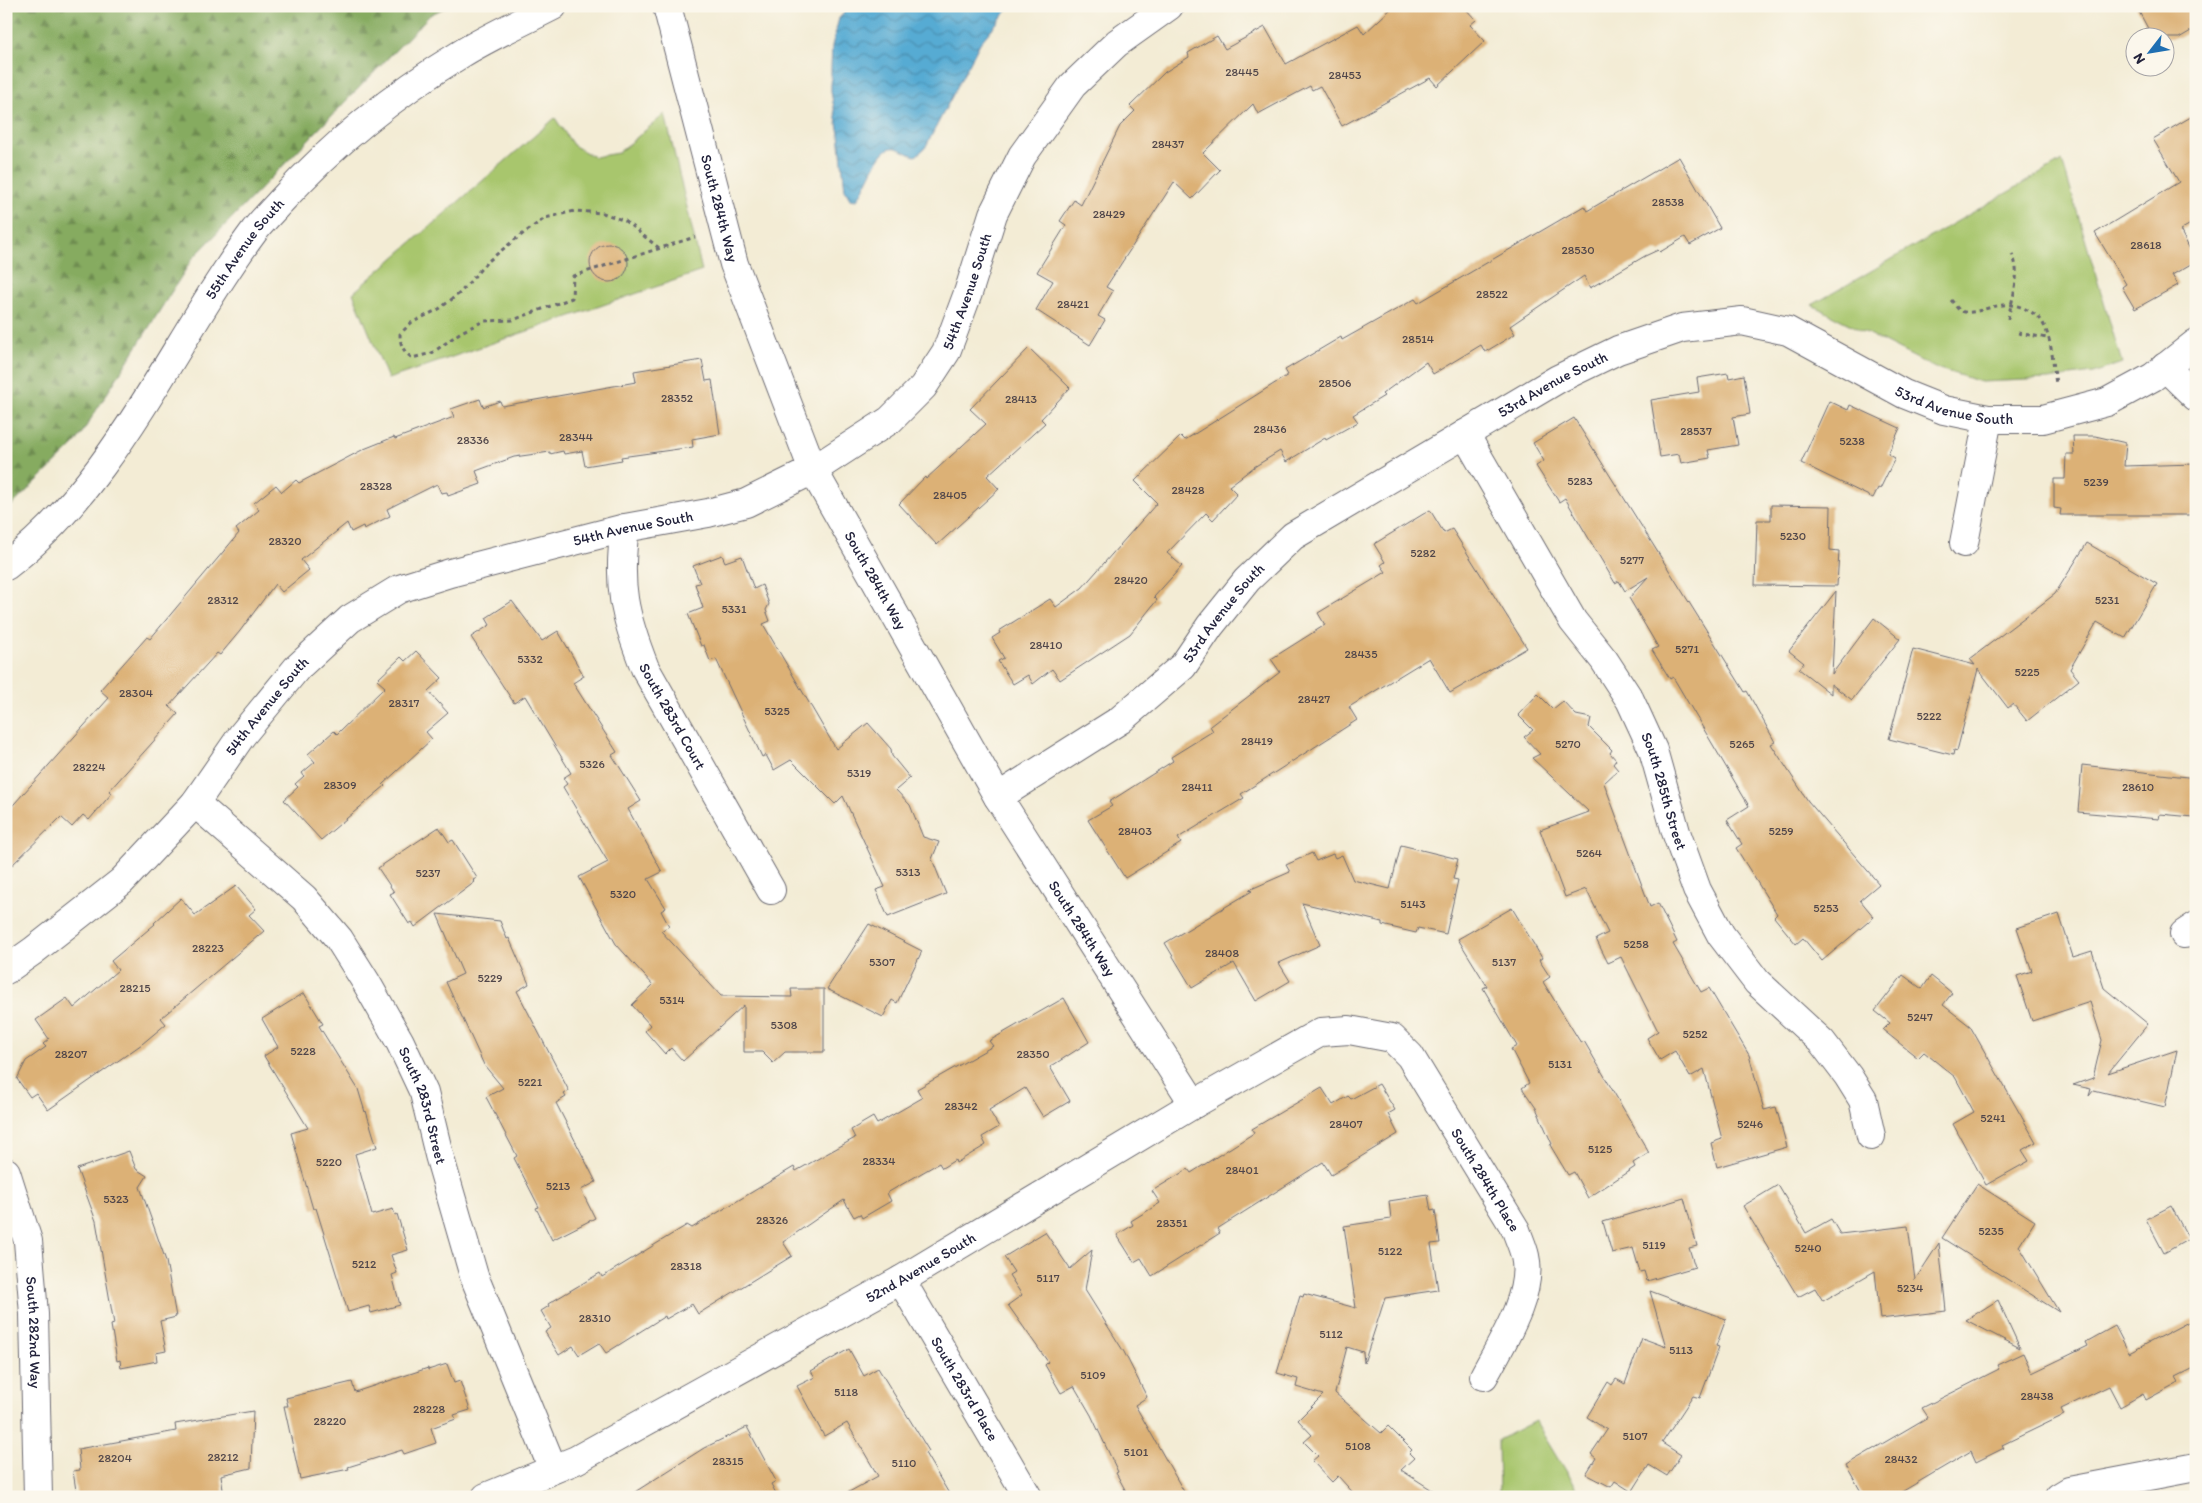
<svg xmlns="http://www.w3.org/2000/svg" width="2202" height="1503" viewBox="0 0 2202 1503" font-family="Itim,sans-serif">
<defs>
<pattern id="forest-firs" width="22" height="20" patternUnits="userSpaceOnUse" patternTransform="scale(1.25)"><rect width="22" height="20" fill="#86ab60"/><path d="M5 1l3.5 6h-7zM16 11l3.5 6h-7z" fill="#6d8b50"/></pattern>
<pattern id="water-waves" width="16" height="10" patternUnits="userSpaceOnUse" patternTransform="scale(1.25)"><rect width="16" height="10" fill="#57abd3"/><path d="M0 5q4-4 8 0t8 0" fill="none" stroke="#488bac"/></pattern>
</defs>
<rect width="100%" height="100%" fill="#fbf7ec"/>
<filter id="ink" filterUnits="userSpaceOnUse"><feTurbulence type="fractalNoise" baseFrequency=".02" numOctaves="2"/><feDisplacementMap in="SourceGraphic" scale="10" xChannelSelector="R" yChannelSelector="G"/><feConvolveMatrix kernelMatrix="1 2 1 2 8 2 1 2 1" color-interpolation-filters="sRGB"/></filter>
<filter id="wash" filterUnits="userSpaceOnUse"><feTurbulence type="fractalNoise" baseFrequency=".0096" numOctaves="4" result="noise"/><feDisplacementMap in="SourceGraphic" scale="20" xChannelSelector="R" yChannelSelector="G"/><feGaussianBlur stdDeviation="1.12" result="paint"/><feColorMatrix in="noise" values="0 0 0 0 0 0 0 0 0 0 0 0 0 0 0 0 0 1.4 0 .05"/><feComposite in="paint" operator="in"/></filter>
<g filter="url(#wash)">
<rect width="100%" height="100%" fill="#f3ecd5"/>
<path fill="url(#forest-firs)" stroke="#54664e" d="M6 6H448L430 15 193 258 75 444 6 511Z"/>
<path fill="#a8c66d" stroke="#657454" d="M665 114 702 271 388 379 353 293 555 118 573 145 594 157 618 153Z
M2062 161 2122 363 2093 373 2048 379 1981 382 1933 367 1812 305Z
M1535 1421 1581 1497H1499L1498 1440Z"/>
<path fill="url(#water-waves)" stroke="#3c6687" d="M854 6H1011L980 43 925 148 916 156C908 155 899 146 891 148 878 151 865 189 857 200L850 199 845 190 839 134 831 92V68L832 46 839 18 847 10Z"/>
<g id="blocks">
<path fill="#dcb176" d="M1394 6H1463L1476 20 1470 25 1485 41 1437 86 1430 78 1342 126 1320 86 1312 90 1310 86 1258 114 1253 104 1203 153 1220 170 1192 199 1174 182 1106 287 1113 291 1098 316 1105 320 1090 345 1036 310 1053 281 1037 272 1066 225 1060 221 1074 200 1081 205 1120 126 1135 111 1130 106 1165 72 1189 57 1188 53 1217 36 1225 49 1265 27 1286 64 1358 25 1364 34Z
M2136 6H2196V28L2179 38H2153Z
M2196 114V221L2180 230 2196 261 2172 275 2178 285 2135 309 2122 287 2126 284 2095 233 2179 182 2153 139Z
M1679 157 1720 228 1690 245 1685 237 1660 252 1658 250 1645 256 1590 288 1584 276 1510 326 1515 334 1485 352 1481 345 1433 374 1426 362 1382 394 1384 396 1353 415 1358 422 1326 440 1325 438 1286 462 1280 451 1254 467 1229 486 1237 494 1213 520 1206 513 1167 553 1182 566 1154 597 1157 600 1130 634 1060 680 1052 669 1033 684 1028 675 1013 684 998 661 1004 658 992 638 1000 633 999 631 1050 599 1056 607 1082 588 1157 503 1135 481 1181 436 1185 440 1288 375 1285 370 1341 337 1342 340 1415 299 1418 303 1584 206 1587 211Z
M590 263a19 19 0 1 1 38 0a19 19 0 1 1-38 0Z
M1029 348 1070 388 1041 419 1045 423 987 476 999 489 937 545 899 504 925 477 926 479 986 424 970 409Z
M702 360 706 381 712 380 720 434 692 439 693 447 621 457 622 460 585 466 582 451 564 454 563 451 550 454V452L514 457 476 471 481 484 448 496 447 492 441 493 437 484 387 509 390 516 364 529 363 526 351 532 347 523 301 560 309 570 282 592 275 584 240 631 220 655 217 653 169 706 178 714 109 791 112 793 89 820 83 815 72 827 61 817 6 871V813L109 698 100 690 147 637 150 639 239 533 236 529 259 510 254 503 276 485 282 492 296 480 299 483 364 449 394 437 395 439 454 417 451 409 480 399 483 407 500 401 502 406 636 382 634 371Z
M1728 373 1729 378 1744 375 1750 414 1733 417 1738 445 1708 450 1710 458 1681 463 1679 454 1660 457 1651 400 1699 392 1697 378Z
M1829 401 1848 410 1850 405 1900 428 1888 454 1895 458 1880 489 1878 488 1873 498 1801 463Z
M1574 418 1745 692 1747 691 1775 742 1771 744 1808 801 1879 884 1860 900 1874 917 1822 961 1803 938 1796 944 1774 917 1777 914 1736 848 1742 844 1727 820 1749 806 1673 677 1670 679 1652 650 1658 647 1629 598 1648 577 1625 591 1619 581 1615 583 1565 498 1559 502 1536 466 1544 461 1533 443Z
M2073 436H2095L2126 443 2124 466 2196 464V515H2060L2061 509 2054 508V479H2065L2066 454H2074Z
M1771 505 1831 506 1830 550 1839 551 1837 586 1755 585 1757 520H1771Z
M1430 510 1444 533 1452 529 1527 648 1450 693 1429 658 1349 707 1357 720 1241 794 1244 798 1178 838 1181 843 1125 878 1088 820 1112 806 1109 802 1173 761 1171 757 1213 731 1210 726 1280 672 1271 659 1325 625 1318 613 1386 572 1381 565 1385 562 1374 544Z
M2087 543 2157 584 2125 638 2097 622 2070 669 2079 680 2027 721 2013 704 2008 708 1978 669 1957 751 1954 750 1953 755 1889 739 1913 649 1975 665 1970 659 2055 594Z
M722 555 725 562 742 556 754 589 762 585 769 604 766 610 770 621 763 624 836 749 868 723 891 749 892 756 910 778 896 790 910 805 923 837 939 842 932 859 946 894 888 917 876 890 885 887 843 796 835 804 791 760 774 770 766 755 762 757 716 659 710 661 704 645 701 646 688 614 703 608 695 584 700 583 693 566Z
M1836 591 1832 674 1874 618 1900 639 1852 700 1831 684V694L1799 669 1804 663 1789 651Z
M512 601 542 641 558 631 584 676 573 683 617 752 612 755 641 801 628 809 662 872 648 879 666 908 661 911 669 926 661 931 721 996 792 997 791 989H824V1052H785L773 1063 762 1052H744V1005L683 1061 671 1048 665 1054 645 1031 650 1025 632 1005 653 985 616 944 579 877 608 862 563 787 567 784 563 778 571 773 525 696 514 703 471 637 490 625 486 618Z
M416 651 442 678 428 691 448 713 426 732 432 739 383 784 385 786 321 840 284 800 298 787 295 784 304 776 302 773 315 762 308 754 334 731 337 734 385 687 377 680 401 657 405 661Z
M1538 694 1553 709 1563 701 1576 715 1591 718 1589 727 1612 750 1610 753 1616 760 1613 764 1618 770 1604 783 1650 907 1658 903 1677 942 1673 944 1701 992 1709 988 1749 1055 1764 1110 1776 1107 1787 1147 1717 1167 1711 1143 1722 1139 1704 1069 1690 1077 1675 1051 1660 1060 1647 1038 1658 1031 1621 957 1608 963 1596 939 1608 933 1586 889 1565 897 1540 830 1589 812 1532 758 1540 754 1524 737 1533 730 1518 715Z
M2082 765 2196 778 2193 817 2160 814 2159 819 2078 812Z
M439 827 449 842 453 840 477 878 473 880 475 882 415 927 412 922 409 924 390 894 394 892 378 868Z
M1401 845 1458 859 1453 879 1458 880 1446 934 1418 928 1416 933 1382 925V922L1302 903 1320 945 1279 963 1290 981 1256 1001 1234 963 1192 988 1165 943 1252 891 1249 890 1290 872 1286 865 1312 853 1316 861 1333 854 1335 858 1342 855 1353 880 1390 889Z
M236 886 256 909 249 915 264 931 161 1018 166 1024 142 1044 48 1110 36 1093 30 1097 17 1079 26 1061 46 1047 43 1044 49 1039 36 1020 67 998 74 1008 118 970 111 961 155 924 154 923 181 898 195 915Z
M1512 908 1542 958 1539 960 1550 977 1543 982 1581 1043 1584 1041 1649 1153 1633 1163 1635 1167 1588 1198 1574 1172 1568 1175 1550 1145 1552 1144 1536 1108 1522 1088 1529 1083 1511 1049 1517 1046 1483 988 1487 986 1458 939Z
M437 914 500 921 507 939 509 938 529 984 517 991 569 1091 564 1094 566 1097 556 1103 596 1182 581 1190 595 1218 552 1240 536 1208 539 1207 514 1158 517 1156 486 1097 503 1088 484 1065 446 982 463 974Z
M2059 914 2073 957 2092 951 2104 988 2148 1024 2108 1073 2177 1050 2165 1107 2094 1090 2089 1096 2091 1089 2073 1085 2093 1078 2102 1040 2090 1002 2032 1021 2017 976 2032 971 2017 928Z
M869 924 922 951 897 1003 892 1000 883 1017 827 989Z
M1903 975 1922 989 1931 976 1952 993 1943 1005 1970 1026 2036 1142 2022 1150 2029 1161 1986 1185 1953 1124 1974 1112 1955 1077 1924 1052 1918 1058 1883 1030 1890 1023 1875 1011Z
M304 993 323 1024 319 1026 358 1089 365 1112 366 1111 377 1147 355 1154 372 1215 393 1209 395 1215 397 1214 408 1250 391 1255 397 1273 392 1275 400 1305 371 1313 369 1306 348 1312 316 1208 313 1209 291 1133 308 1128 264 1056 278 1047 262 1019Z
M1064 998 1089 1042 1050 1067 1070 1101 1043 1117 1025 1088 989 1110 999 1127 982 1137 986 1145 956 1163 955 1160 942 1168 939 1163 887 1193 891 1201 862 1218 860 1214 854 1217 844 1200 783 1242 792 1256 698 1314 692 1304 666 1319 665 1316 606 1353 599 1343 579 1355 573 1346 559 1355 545 1332 551 1328 541 1311 549 1306 548 1304 600 1273 602 1277 687 1225 692 1228 794 1167 796 1171 855 1138 851 1130 873 1117 877 1124 922 1098 917 1089 993 1046 989 1041Z
M1379 1084 1395 1110 1388 1114 1398 1134 1331 1175 1323 1162 1217 1229 1220 1233 1152 1276 1141 1258 1134 1262 1117 1235 1133 1225 1131 1221 1160 1203 1152 1191 1188 1169 1191 1173 1254 1133 1252 1129 1322 1088 1333 1105 1348 1096 1351 1099Z
M129 1151 136 1169 147 1176 140 1187 166 1261 176 1317 160 1321 166 1351 156 1353 157 1361 121 1368 120 1360 117 1361 111 1325 114 1324 96 1221 77 1169Z
M1977 1184 2035 1221 2019 1246 2059 1312 1942 1238Z
M1778 1185 1806 1233 1831 1219 1840 1234 1908 1226 1915 1280 1939 1243 1946 1311 1880 1319 1875 1271 1823 1301 1815 1288 1798 1297 1743 1206Z
M1428 1195 1431 1211 1435 1210 1440 1243 1431 1244 1438 1290 1385 1298 1364 1363 1363 1352 1347 1347 1335 1393 1381 1433 1388 1426 1412 1450 1409 1453 1414 1458 1401 1470 1443 1497H1357L1338 1476 1332 1482 1312 1461 1318 1456 1304 1442 1312 1435 1298 1420 1323 1395 1296 1387 1298 1379 1277 1373 1300 1296 1303 1297 1304 1294 1356 1308 1344 1226 1391 1219 1389 1201Z
M1684 1198 1697 1246 1689 1248 1695 1267 1647 1281 1644 1271 1640 1272 1633 1248 1612 1253 1603 1222Z
M2171 1206 2189 1239 2164 1253 2146 1219Z
M1045 1232 1070 1269 1092 1250 1085 1290 1124 1352 1147 1397 1135 1405 1187 1497H1129L1116 1473 1118 1472 1091 1415 1074 1386 1061 1393 1045 1365 1048 1362 1008 1305 1022 1295 1009 1275 1014 1272 1004 1257Z
M1650 1291 1726 1319 1716 1346 1719 1347 1700 1398 1693 1396 1662 1443 1681 1455 1667 1476 1649 1465 1632 1492 1615 1481 1611 1487 1586 1474 1596 1458 1591 1454 1607 1430 1587 1417 1608 1382 1612 1385 1616 1379 1625 1384 1642 1338 1666 1347Z
M1998 1300 2020 1348 1966 1320Z
M2196 1318V1367L2176 1377 2179 1382 2146 1400 2143 1394 2120 1407 2109 1386 2061 1409 2064 1415 2002 1445 2004 1448 1976 1462 1971 1451 1893 1497H1864L1846 1465 1928 1417 1922 1408 1999 1369 1997 1365 2023 1353 2032 1373 2088 1346 2086 1342 2115 1326 2129 1353Z
M849 1349 864 1376 878 1368 929 1451 925 1453 951 1497H840L878 1476 847 1423 824 1436 797 1386 815 1377 811 1371Z
M447 1364 454 1383 460 1381 470 1410 454 1415 456 1419 431 1428 436 1443 404 1454 402 1450 348 1467 349 1469 300 1479 284 1406H288L286 1398 352 1382 355 1392 428 1368V1370Z
M253 1411 251 1468 221 1475 224 1497H77L73 1471 80 1470 78 1449 176 1431 175 1424Z
M747 1427 776 1481 771 1484 778 1497H627L704 1448Z"/>
</g>
</g>
<g filter="url(#ink)">
<use href="#blocks" fill-opacity="0" stroke="#6b6971" stroke-width="1"/>
<g fill="none" stroke-linecap="round" stroke-linejoin="round">
<g stroke="#6b6971" stroke-width="30">
<g id="minor">
<path id="s1" d="M667 6 734 264 813 470 998 797 1194 1104"/>
<path d="M2165 367 2196 397"/>
<path id="s2" d="M1465 434 1573 621 1604 660 1630 700 1653 750 1676 832 1697 890 1721 935 1757 982 1822 1042 1848 1076 1863 1100 1871 1136"/>
<path id="s3" d="M625 528C617 585 624 615 645 668L771 890"/>
<path d="M1964 543 1988 419"/>
<path id="s4" d="M998 797 1120 720 1183 666 1210 626 1247 580 1293 536 1558 379 1618 350 1682 328 1742 321 1788 331 1904 394 1944 410 1988 419H2043L2107 402 2153 377 2196 343"/>
<path id="s5" d="M195 803 304 898 339 939 366 982 400 1042 424 1093 439 1155 474 1276 553 1469"/>
<path d="M2184 934 2196 926"/>
<path id="s6" d="M6 970 33 951 122 881 195 803 242 735 297 668 350 619 399 589 450 573 625 528 708 513 746 503 813 470 890 420 923 387 946 352 968 293 993 214 1022 156 1072 86 1117 43 1169 6"/>
<path id="s7" d="M6 1172 28 1241 34 1314 38 1497"/>
<path id="s8" d="M901 1280 1028 1497"/>
<path id="s9" d="M486 1497 576 1460 901 1280 1194 1104 1321 1032 1349 1030 1392 1038 1410 1056 1516 1230C1519 1239 1523 1247 1525 1256 1534 1294 1501 1344 1484 1376"/>
<path d="M2059 1497 2069 1491 2196 1467"/>
</g>
</g>
<g stroke="#6b6971" stroke-width="30">
<g id="tertiary">
<path id="s10" d="M6 566C117 482 173 340 255 230 263 220 273 210 282 200 333 144 395 94 461 54 490 36 522 22 553 6"/>
</g>
</g>
<path stroke="#6b6971" stroke-width="3" stroke-dasharray="4 4" stroke-linecap="butt" d="M659 248 625 221 603 213 575 211 545 218 513 241 486 263 460 293 439 309 411 323 400 334C400 345 403 351 412 358L432 353 461 332 484 321 513 320 572 298 573 276 695 237
M1951 300C1954 303 1957 309 1961 311 1979 318 2001 294 2029 311 2033 313 2038 316 2041 320 2052 337 2053 364 2056 384
M2008 319C2012 297 2022 275 2012 254
M2018 333 2047 338"/>
<use href="#minor" stroke="#fff" stroke-width="28"/>
<use href="#tertiary" stroke="#fff" stroke-width="28"/>
</g>
</g>
<g text-anchor="middle" stroke-width="4.5" stroke-linejoin="round" paint-order="stroke">
<g font-size="12" fill="#50464a">
<text x="1242" y="76">28445</text>
<text x="1345" y="79">28453</text>
<text x="1168" y="148">28437</text>
<text x="1668" y="206">28538</text>
<text x="1109" y="218">28429</text>
<text x="2146" y="249">28618</text>
<text x="1578" y="254">28530</text>
<text x="1492" y="298">28522</text>
<text x="1073" y="308">28421</text>
<text x="1418" y="343">28514</text>
<text x="1335" y="387">28506</text>
<text x="677" y="402">28352</text>
<text x="1021" y="403">28413</text>
<text x="1270" y="433">28436</text>
<text x="1696" y="435">28537</text>
<text x="576" y="441">28344</text>
<text x="473" y="444">28336</text>
<text x="1852" y="445">5238</text>
<text x="1580" y="485">5283</text>
<text x="2096" y="486">5239</text>
<text x="376" y="490">28328</text>
<text x="1188" y="494">28428</text>
<text x="950" y="499">28405</text>
<text x="1793" y="540">5230</text>
<text x="285" y="545">28320</text>
<text x="1423" y="557">5282</text>
<text x="1632" y="564">5277</text>
<text x="1131" y="584">28420</text>
<text x="223" y="604">28312</text>
<text x="2107" y="604">5231</text>
<text x="734" y="613">5331</text>
<text x="1046" y="649">28410</text>
<text x="1687" y="653">5271</text>
<text x="1361" y="658">28435</text>
<text x="530" y="663">5332</text>
<text x="2027" y="676">5225</text>
<text x="136" y="697">28304</text>
<text x="1314" y="703">28427</text>
<text x="404" y="707">28317</text>
<text x="777" y="715">5325</text>
<text x="1929" y="720">5222</text>
<text x="1257" y="745">28419</text>
<text x="1568" y="748">5270</text>
<text x="1742" y="748">5265</text>
<text x="592" y="768">5326</text>
<text x="89" y="771">28224</text>
<text x="859" y="777">5319</text>
<text x="340" y="789">28309</text>
<text x="1197" y="791">28411</text>
<text x="2138" y="791">28610</text>
<text x="1135" y="835">28403</text>
<text x="1781" y="835">5259</text>
<text x="1589" y="857">5264</text>
<text x="908" y="876">5313</text>
<text x="428" y="877">5237</text>
<text x="623" y="898">5320</text>
<text x="1413" y="908">5143</text>
<text x="1826" y="912">5253</text>
<text x="1636" y="948">5258</text>
<text x="208" y="952">28223</text>
<text x="1222" y="957">28408</text>
<text x="882" y="966">5307</text>
<text x="1504" y="966">5137</text>
<text x="490" y="982">5229</text>
<text x="135" y="992">28215</text>
<text x="672" y="1004">5314</text>
<text x="1920" y="1021">5247</text>
<text x="784" y="1029">5308</text>
<text x="1695" y="1038">5252</text>
<text x="303" y="1055">5228</text>
<text x="71" y="1058">28207</text>
<text x="1033" y="1058">28350</text>
<text x="1560" y="1068">5131</text>
<text x="530" y="1086">5221</text>
<text x="961" y="1110">28342</text>
<text x="1993" y="1122">5241</text>
<text x="1346" y="1128">28407</text>
<text x="1750" y="1128">5246</text>
<text x="1600" y="1153">5125</text>
<text x="879" y="1165">28334</text>
<text x="329" y="1166">5220</text>
<text x="1242" y="1174">28401</text>
<text x="558" y="1190">5213</text>
<text x="116" y="1203">5323</text>
<text x="772" y="1224">28326</text>
<text x="1172" y="1227">28351</text>
<text x="1991" y="1235">5235</text>
<text x="1654" y="1249">5119</text>
<text x="1808" y="1252">5240</text>
<text x="1390" y="1255">5122</text>
<text x="364" y="1268">5212</text>
<text x="686" y="1270">28318</text>
<text x="1048" y="1282">5117</text>
<text x="1910" y="1292">5234</text>
<text x="595" y="1322">28310</text>
<text x="1331" y="1338">5112</text>
<text x="1681" y="1354">5113</text>
<text x="1093" y="1379">5109</text>
<text x="846" y="1396">5118</text>
<text x="2037" y="1400">28438</text>
<text x="429" y="1413">28228</text>
<text x="330" y="1425">28220</text>
<text x="1635" y="1440">5107</text>
<text x="1358" y="1450">5108</text>
<text x="1136" y="1456">5101</text>
<text x="223" y="1461">28212</text>
<text x="115" y="1462">28204</text>
<text x="1901" y="1463">28432</text>
<text x="728" y="1465">28315</text>
<text x="904" y="1467">5110</text>
</g>
<g font-size="15" fill="#22223b" stroke="#fbf7ec">
<text dy="5" stroke="none"><textPath href="#s1" startOffset="209">South 284th Way</textPath></text>
<text dy="5" stroke="none"><textPath href="#s10" startOffset="399">55th Avenue South</textPath></text>
<text dy="5" stroke="none"><textPath href="#s6" startOffset="1229">54th Avenue South</textPath></text>
<text dy="5" stroke="none"><textPath href="#s4" startOffset="699">53rd Avenue South</textPath></text>
<text dy="5" stroke="none"><textPath href="#s4" startOffset="1132">53rd Avenue South</textPath></text>
<text dy="5" stroke="none"><textPath href="#s6" startOffset="794">54th Avenue South</textPath></text>
<text dy="5" stroke="none"><textPath href="#s1" startOffset="614">South 284th Way</textPath></text>
<text dy="5" stroke="none"><textPath href="#s4" startOffset="294">53rd Avenue South</textPath></text>
<text dy="5" stroke="none"><textPath href="#s6" startOffset="374">54th Avenue South</textPath></text>
<text dy="5" stroke="none"><textPath href="#s3" startOffset="199">South 283rd Court</textPath></text>
<text dy="5" stroke="none"><textPath href="#s2" startOffset="411">South 285th Street</textPath></text>
<text dy="5" stroke="none"><textPath href="#s1" startOffset="1019">South 284th Way</textPath></text>
<text dy="5" stroke="none"><textPath href="#s5" startOffset="386">South 283rd Street</textPath></text>
<text dy="5" stroke="none"><textPath href="#s9" startOffset="1199">South 284th Place</textPath></text>
<text dy="5" stroke="none"><textPath href="#s9" startOffset="492">52nd Avenue South</textPath></text>
<text dy="5" stroke="none"><textPath href="#s7" startOffset="164">South 282nd Way</textPath></text>
<text dy="5" stroke="none"><textPath href="#s8" startOffset="126">South 283rd Place</textPath></text>
</g>
</g>
<rect width="2202" height="1503" fill="none" stroke="#fbf7ec" stroke-width="25"/>
<g transform="translate(2150 52) rotate(239)"><circle r="24" fill="#fbf7ec" stroke="#a4a2a5"/>
<path d="M0-4L9 19L0 12L-9 19Z" fill="#1f6fb2"/>
<text y="-8" font-size="14" font-weight="bold" text-anchor="middle" fill="#22223b">N</text>
</g>
</svg>
